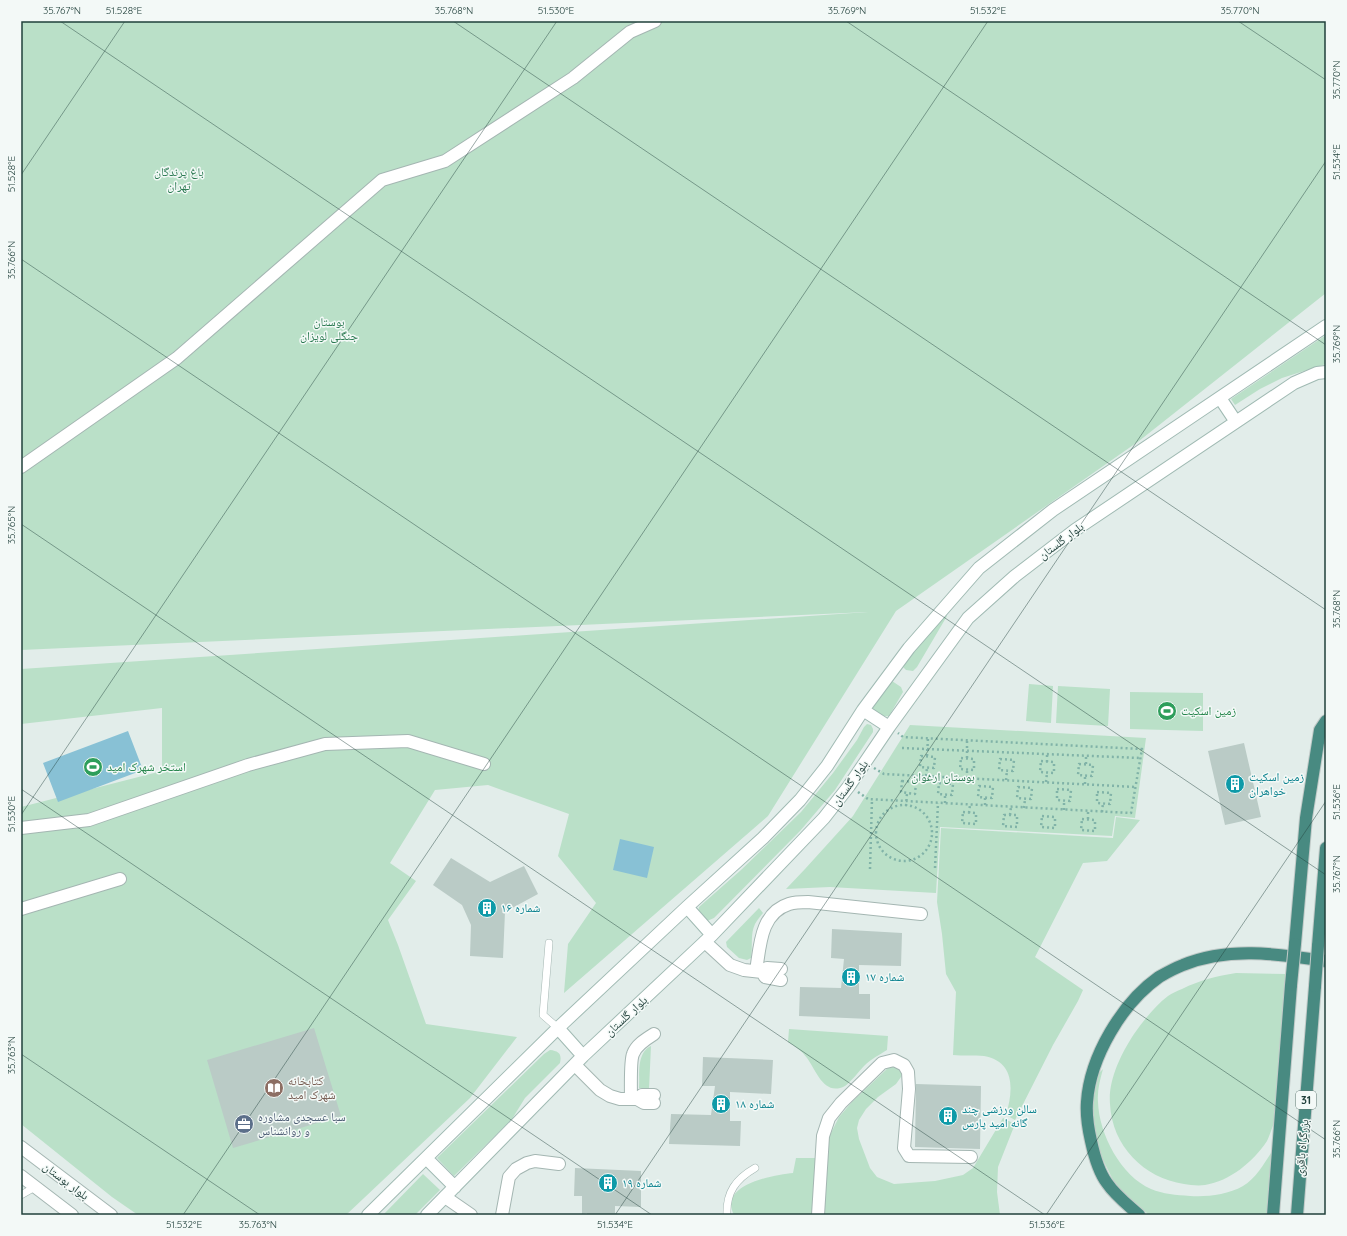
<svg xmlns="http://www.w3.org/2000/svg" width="1347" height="1236" viewBox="0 0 1347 1236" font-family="Quicksand,'Noto Naskh Arabic',sans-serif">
<rect width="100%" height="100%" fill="#e2edea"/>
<path fill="#bae0c8" d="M21 21H1326V293L1139 441 896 611 768 816 564 993 568 944 596 903 558 856 569 814 488 785 435 790 390 863 416 881 388 920 398 945 426 1024 517 1037 470 1098 346 1215H138L112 1197 21 1124V807L162 771V708L21 724V669L868 612 21 650Z
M1326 335V364L1282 378 1260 389 1235 405 1231 399Z
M946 615 947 616 917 667 913 671 906 670 902 666 903 659Z
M892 681 901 687 903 692 889 716C882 717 876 713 871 707L886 684Z
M1029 684 1053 686 1051 723 1026 721Z
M1058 686 1110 689 1108 726 1056 723Z
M1130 692 1203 693V731L1130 729Z
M867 724 871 725 873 729V732L835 790 800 831 714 918 707 921 698 912 699 907 741 870 801 812 833 773 857 740 864 727Z
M910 725 1146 738 1135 818 1115 816 1112 836 940 827 936 893 830 887 786 889 805 869 853 816Z
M1116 817 1140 820 1107 861 1083 863 1035 957 1083 990 1078 1001 1053 1045 1015 1120 1006 1115C1013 1091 1016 1062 984 1056 974 1055 963 1056 953 1055L956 992 946 974 942 934 937 902 941 828 1113 838Z
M759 908 763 913C760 917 757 920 755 924 750 934 753 947 751 958L747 960 739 958 727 947 726 942Z
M1236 973 1287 974 1275 1121C1272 1127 1270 1135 1267 1141 1253 1162 1230 1181 1205 1185 1198 1186 1190 1185 1184 1184 1144 1178 1112 1146 1110 1104 1108 1080 1121 1054 1134 1034 1144 1020 1155 1006 1168 996 1172 993 1177 991 1182 989 1200 980 1217 976 1236 973Z
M789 1029 888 1036 887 1050C879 1055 871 1059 864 1066 858 1072 852 1081 845 1086 824 1097 816 1070 807 1058 802 1051 795 1046 788 1042Z
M651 1046 649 1089 639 1088C640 1075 636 1053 651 1046Z
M550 1050C559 1051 562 1054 560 1063L525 1098 512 1119 454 1176 437 1158 544 1054Z
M890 1066 897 1067 902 1072 901 1077 896 1084 878 1097 866 1109 859 1120 857 1128 859 1139 870 1168 877 1177 894 1184 935 1181 963 1175 973 1168 1003 1118 1015 1124 998 1167 997 1192 1000 1215H823L829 1137 839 1117 852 1102Z
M1103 1069C1100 1080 1097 1091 1098 1102 1099 1134 1121 1176 1151 1189 1163 1194 1176 1195 1190 1196 1207 1197 1227 1195 1243 1186 1257 1178 1266 1160 1275 1147L1269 1215H1149L1124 1193 1113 1180 1100 1154 1091 1109 1099 1073Z
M796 1158H818L814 1215H734C718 1184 774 1175 793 1173Z
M423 1174 440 1190 415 1215H383Z"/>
<path fill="#88c1d5" d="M128 731 143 770 58 802 43 763Z
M620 839 654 847 647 878 613 870Z"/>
<path fill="#bacbc6" d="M1244 743 1261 817 1225 825 1208 751Z
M451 858 490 882 524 866 538 894 505 912 503 958 470 956 471 925 462 905 433 885Z
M832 929 902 933 901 966 859 965V994H870V1019L799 1016 800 987 841 988 844 959 831 958Z
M314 1028 341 1116 233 1148 207 1060Z
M703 1057 773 1060 771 1094 730 1092V1121H741L740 1146 669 1144 671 1114 711 1115 715 1086H702Z
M916 1084 981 1086 980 1149 915 1147Z
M575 1168 641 1171V1207L615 1206V1215H587V1213L582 1214V1196H574Z"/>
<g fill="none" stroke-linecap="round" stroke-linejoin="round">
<g stroke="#a4b6b2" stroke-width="8">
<path id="service" d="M549 943 543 1015 558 1028
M21 1195 35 1187
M727 1215C726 1192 736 1179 755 1168"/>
</g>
<g stroke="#a4b6b2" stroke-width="14">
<path id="minor" d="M21 467 177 358 382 180 445 161 573 78 630 32 655 21
M21 828 89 820 248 765 325 744 408 741 484 764
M21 909 120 879
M705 942 730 965 744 970 762 972 767 968 781 969
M756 971C760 947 760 913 789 904 795 902 802 902 808 902L921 914
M762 972 765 977 781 980
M575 1065 600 1090 610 1096 620 1099H637L644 1103H654
M631 1099C631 1090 630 1061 633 1054 636 1045 646 1039 654 1034
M637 1099 642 1095H654
M21 1147 111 1215
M21 1176 72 1215
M445 1197 471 1215
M502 1215 509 1177 516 1169 527 1163 535 1161 559 1164
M818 1215 823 1136 829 1118 841 1103 882 1063 894 1060 904 1065 908 1072 909 1089 904 1148 909 1156 971 1157"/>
</g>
<g stroke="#a0bab3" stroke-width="14">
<path id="secondary" d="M1220 398 1236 422
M863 710 889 727
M687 907 712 935
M558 1028 583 1056
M426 1158 455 1187
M368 1215 558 1028 687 907 763 838 800 800 827 766 863 710 909 648 979 568 1053 510 1326 326
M427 1215 583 1056 712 935 824 818 849 786 889 727 968 618 1015 576 1075 530 1294 383 1317 373 1326 372"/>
</g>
<g stroke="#c1cac8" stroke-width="14">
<path id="trunk" d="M1295 944 1306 818 1320 730 1326 721
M1318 946 1326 848
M1139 1215C1128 1205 1115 1195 1107 1183 1098 1171 1094 1155 1091 1141 1088 1128 1086 1115 1087 1102 1090 1057 1122 1003 1159 977 1166 973 1175 968 1183 965 1229 946 1278 954 1326 961
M1273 1215 1291 985
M1297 1215 1315 986"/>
</g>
<path stroke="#81b3a8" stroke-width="2.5" stroke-dasharray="2 3" stroke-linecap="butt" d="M902 748 1140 758
M921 756 935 757 934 768 920 767Z
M927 756 928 738
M961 758 974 759V770L960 769Z
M967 758V740
M1000 759 1014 760 1013 771 999 770Z
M1041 761 1054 762V773L1040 772Z
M1047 762V754
M1079 764 1093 765 1092 776 1078 775Z
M1086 764V756
M874 768 884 774 1136 787
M926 776 927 768
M967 778V770
M1006 780 1007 770
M902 781 916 782 915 794 901 792Z
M1046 782 1047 773
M939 783 953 784 952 795 938 794Z
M1085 784V775
M979 786 993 787 992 798 978 797Z
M1018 787 1032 788 1031 799 1017 798Z
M1057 789 1071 790 1070 801 1057 800Z
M858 792 868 799 1131 813 1142 749 903 737 898 733
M1097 792 1111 793 1110 804 1097 803Z
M945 803V795
M985 805V797
M876 833a28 28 0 1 1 56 0a28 28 0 1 1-56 0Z
M906 806 907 793
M1024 808 1025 799
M1064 810V801
M963 812 976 813V824L962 823Z
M1102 812 1103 803
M969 813 970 805
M1004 815H1017V827L1003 826Z
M1010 815 1011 807
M1042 816 1055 817V828L1041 827Z
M1082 819 1095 820V831L1081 830Z
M1088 819V811
M935 868 938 803
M870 869 872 799"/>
<use href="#service" stroke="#fff" stroke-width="7"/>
<use href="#minor" stroke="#fff" stroke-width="12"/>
<use href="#secondary" stroke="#fff" stroke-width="12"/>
<use href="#trunk" stroke="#488a81" stroke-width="12"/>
<g stroke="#c1cac8" stroke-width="14" stroke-linecap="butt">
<path id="trunk-bridge" d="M1291 985 1295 944
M1315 986 1318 946"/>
</g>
<use href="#trunk-bridge" stroke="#488a81" stroke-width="12"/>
</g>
<path fill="none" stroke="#21403b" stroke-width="1" stroke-opacity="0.45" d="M60 21 1326 875M453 21 1326 610M846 21 1326 345M1238 21 1326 80M21 175 125 21M21 259 1326 1140M21 524 1045 1215M21 789 652 1215M21 815 557 21M21 1054 260 1215M183 1215 988 21M615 1215 1326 161M1046 1215 1326 801"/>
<defs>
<g id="stadium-disc" transform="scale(1)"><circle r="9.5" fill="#2e9e5b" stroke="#f3f9f7"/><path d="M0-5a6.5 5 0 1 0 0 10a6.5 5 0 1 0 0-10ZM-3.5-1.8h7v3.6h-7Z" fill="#fff"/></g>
<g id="building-disc" transform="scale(1)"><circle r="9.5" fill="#0f9aa8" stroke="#f3f9f7"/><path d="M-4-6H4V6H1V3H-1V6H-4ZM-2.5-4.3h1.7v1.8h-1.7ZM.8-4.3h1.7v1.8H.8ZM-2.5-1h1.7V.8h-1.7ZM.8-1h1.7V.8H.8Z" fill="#fff"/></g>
<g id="library-disc" transform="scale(1)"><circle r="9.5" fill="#8d6e63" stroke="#f3f9f7"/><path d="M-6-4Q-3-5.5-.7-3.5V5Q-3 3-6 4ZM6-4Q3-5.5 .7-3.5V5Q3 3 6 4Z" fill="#fff"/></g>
<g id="office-disc" transform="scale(1)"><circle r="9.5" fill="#5c6f8a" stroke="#f3f9f7"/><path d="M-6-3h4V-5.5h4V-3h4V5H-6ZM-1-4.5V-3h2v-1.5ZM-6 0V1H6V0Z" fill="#fff"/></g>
</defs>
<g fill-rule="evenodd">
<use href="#stadium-disc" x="1167" y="711"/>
<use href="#stadium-disc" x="93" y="767"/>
<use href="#building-disc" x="1235" y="784"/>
<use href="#building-disc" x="487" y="908"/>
<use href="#building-disc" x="851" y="977"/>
<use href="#library-disc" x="274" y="1088"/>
<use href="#building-disc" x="721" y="1104"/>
<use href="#building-disc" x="948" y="1116"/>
<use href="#office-disc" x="244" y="1124"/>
<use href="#building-disc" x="608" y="1183"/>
</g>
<g text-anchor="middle" stroke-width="3" stroke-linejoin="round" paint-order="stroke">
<rect fill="#f3f9f7" stroke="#607873" stroke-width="1" x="1296" y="1091" width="20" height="18" rx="3"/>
<g font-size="11" font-weight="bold" fill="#21403b">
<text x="1306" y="1104">31</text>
</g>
<g font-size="12" fill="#297950" stroke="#f3f9f7">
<text x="179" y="176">باغ پرندگان<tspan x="179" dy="14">تهران</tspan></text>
<text x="329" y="326">بوستان<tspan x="329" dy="14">جنگلی لویزان</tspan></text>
<text x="943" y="781">بوستان ارغوان</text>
</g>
<g font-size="12" fill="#21403b" stroke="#f3f9f7">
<text transform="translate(1061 541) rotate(-37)" y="4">بلوار گلستان</text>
<text transform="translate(850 783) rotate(-54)" y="4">بلوار گلستان</text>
<text transform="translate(626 1016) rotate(-43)" y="4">بلوار گلستان</text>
<text transform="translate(1302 1148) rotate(-85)" y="4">بزرگراه باقری</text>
<text transform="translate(66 1181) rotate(37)" y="4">بلوار بوستان</text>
</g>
<g font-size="12" fill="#27864d" stroke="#f3f9f7" text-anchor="start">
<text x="1181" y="715">زمین اسکیت</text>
<text x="107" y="771">استخر شهرک امید</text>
</g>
<g font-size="12" fill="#0d838f" stroke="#f3f9f7" text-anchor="start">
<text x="1249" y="781">زمین اسکیت<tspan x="1249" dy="14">خواهران</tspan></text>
<text x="501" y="912">شماره ۱۶</text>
<text x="865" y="981">شماره ۱۷</text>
<text x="735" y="1108">شماره ۱۸</text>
<text x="962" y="1113">سالن ورزشی چند<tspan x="962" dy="14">گانه امید پارس</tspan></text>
<text x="622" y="1187">شماره ۱۹</text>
</g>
<g font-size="12" fill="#785e54" stroke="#f3f9f7" text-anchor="start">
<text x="288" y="1085">کتابخانه<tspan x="288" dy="14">شهرک امید</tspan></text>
</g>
<g font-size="12" fill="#4e5e75" stroke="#f3f9f7" text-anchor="start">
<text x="258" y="1121">سبا عسجدی مشاوره<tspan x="258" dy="14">و روانشناس</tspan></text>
</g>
</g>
<rect width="1347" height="1236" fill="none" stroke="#f3f9f7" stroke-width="44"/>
<rect x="22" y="22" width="1303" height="1192" fill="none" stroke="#21403b" stroke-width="1.5"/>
<g font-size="10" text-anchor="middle" fill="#21403b">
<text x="62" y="14">35.767°N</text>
<text x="124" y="14">51.528°E</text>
<text x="454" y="14">35.768°N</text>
<text x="556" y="14">51.530°E</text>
<text x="847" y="14">35.769°N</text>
<text x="988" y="14">51.532°E</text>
<text x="1240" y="14">35.770°N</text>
<text transform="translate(1336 80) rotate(-90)" y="4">35.770°N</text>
<text transform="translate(1336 162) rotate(-90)" y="4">51.534°E</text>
<text transform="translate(11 174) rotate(-90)" y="4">51.528°E</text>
<text transform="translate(11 260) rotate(-90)" y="4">35.766°N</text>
<text transform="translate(1336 344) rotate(-90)" y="4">35.769°N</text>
<text transform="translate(11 525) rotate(-90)" y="4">35.765°N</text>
<text transform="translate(1336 609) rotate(-90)" y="4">35.768°N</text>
<text transform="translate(1336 802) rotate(-90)" y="4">51.536°E</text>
<text transform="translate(11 814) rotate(-90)" y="4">51.530°E</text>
<text transform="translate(1336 874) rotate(-90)" y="4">35.767°N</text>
<text transform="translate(11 1055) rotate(-90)" y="4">35.763°N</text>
<text transform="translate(1336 1139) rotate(-90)" y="4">35.766°N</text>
<text x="184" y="1228">51.532°E</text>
<text x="258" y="1228">35.763°N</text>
<text x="615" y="1228">51.534°E</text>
<text x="1047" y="1228">51.536°E</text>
</g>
</svg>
